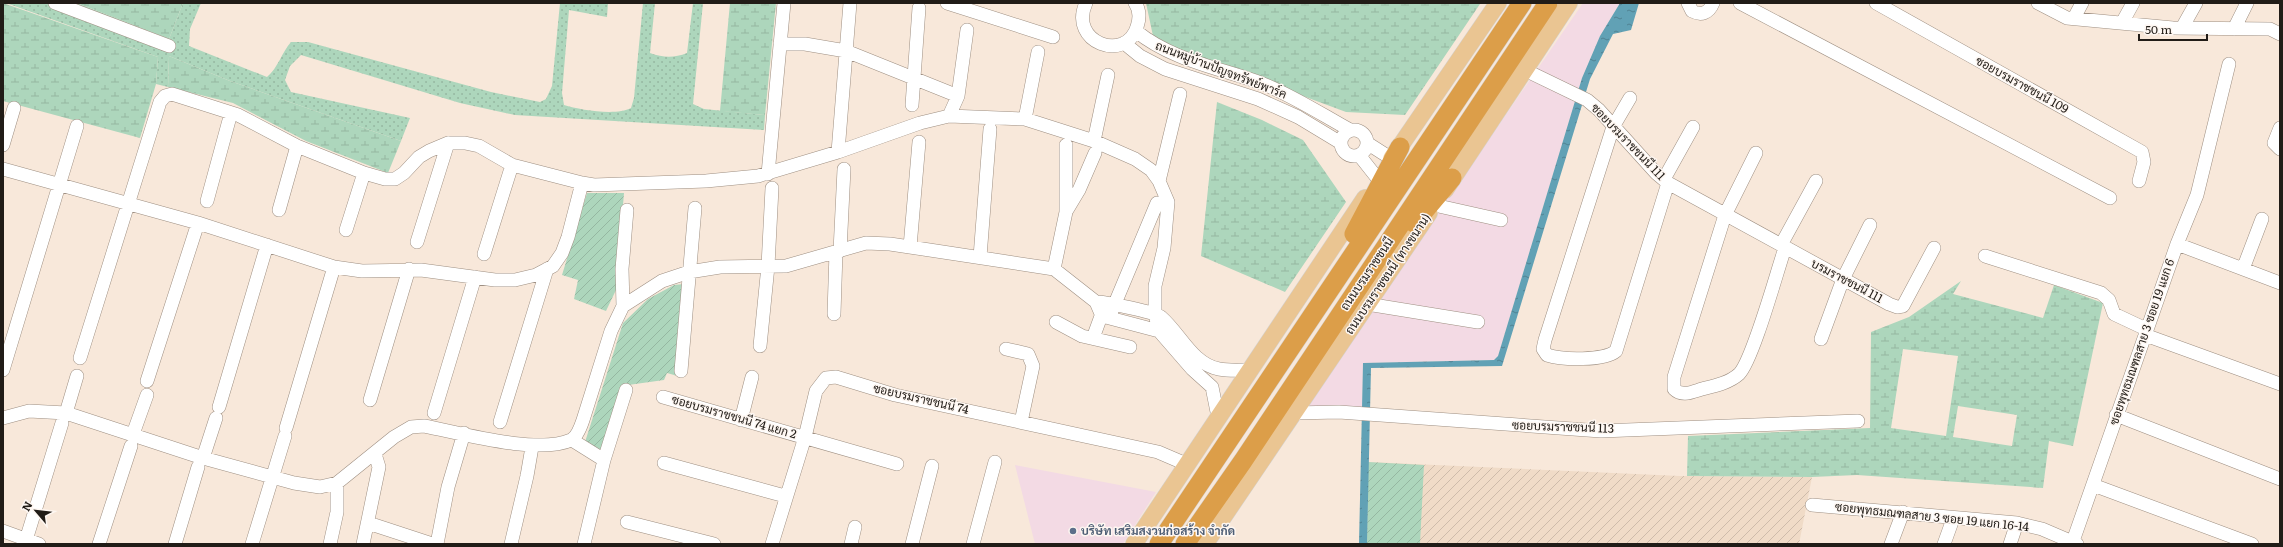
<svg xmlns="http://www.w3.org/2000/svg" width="2283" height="547" viewBox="0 0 2283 547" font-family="Literata,Sarabun,serif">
<defs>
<pattern id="industrial-furrows" width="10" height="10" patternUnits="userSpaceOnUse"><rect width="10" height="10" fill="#f0dbc7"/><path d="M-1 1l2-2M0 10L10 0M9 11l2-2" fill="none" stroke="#cebbaa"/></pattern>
<pattern id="grass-dots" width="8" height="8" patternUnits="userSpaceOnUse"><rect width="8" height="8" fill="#add6bc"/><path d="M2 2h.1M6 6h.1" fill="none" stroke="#95b7a1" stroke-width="1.8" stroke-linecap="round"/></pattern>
<pattern id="wetland-marsh" width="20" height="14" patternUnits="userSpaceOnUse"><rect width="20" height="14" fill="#add6bc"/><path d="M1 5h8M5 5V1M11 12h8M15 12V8" fill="none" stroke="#95b7a1"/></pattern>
<pattern id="garden-furrows" width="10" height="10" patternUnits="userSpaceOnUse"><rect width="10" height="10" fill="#add6bc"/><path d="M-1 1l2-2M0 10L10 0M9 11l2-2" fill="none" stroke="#95b7a1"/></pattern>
<pattern id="water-ripples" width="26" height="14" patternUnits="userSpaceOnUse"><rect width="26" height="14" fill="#61a1b5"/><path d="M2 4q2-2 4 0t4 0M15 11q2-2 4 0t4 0" fill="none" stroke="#508292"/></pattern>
</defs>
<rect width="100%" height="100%" fill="#f8e8da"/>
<path fill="#f3dae4" d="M1583 3H1620L1600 36 1582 78 1498 356 1494 360 1363 363 1362 410 1304 407Z
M1015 465 1156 492 1123 544H1035Z"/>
<path fill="url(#industrial-furrows)" d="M1368 462 1680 476 1812 477 1799 544H1367Z"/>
<path fill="url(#grass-dots)" d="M6 3H77L169 39 183 3H201L190 29 189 46 267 77C278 68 282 52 291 42H308L491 92 540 102 546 99 552 86 560 3H608L607 17 569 10 562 93 564 105C580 110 616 116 631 108L634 98 643 3H655L650 53C664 58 674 58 687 53L693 3H703L693 104 704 109 765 115 764 130 515 115 460 103 301 55 290 66 285 80 291 92 410 118 401 141 230 81 169 56 168 87 156 84 158 57Z"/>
<path fill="url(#wetland-marsh)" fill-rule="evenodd" d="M3 3 158 57 156 84 140 138 3 101Z
M77 3H183L169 39Z
M730 3H776L765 115 720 111Z
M1146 3H1477L1480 4 1405 115 1346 112 1165 45 1153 36Z
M169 56 230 81 401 141 388 173 306 141 233 103 168 87Z
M1217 102 1262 120 1303 140 1346 202 1285 292 1201 256Z
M1961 281 1953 294 2043 318 2054 285 2103 303 2073 446 2049 441 2043 488 1857 475 1812 477 1687 476 1688 436 1870 428 1871 332 1909 317ZM1903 349 1958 356 1946 436 1891 428ZM1958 406 2017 415 2012 446 1953 437Z"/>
<path fill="url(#garden-furrows)" d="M587 193H624L616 290 606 311 574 299 578 280 562 275Z
M684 284 681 377 667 373 664 380 621 386 604 449 597 450 585 442 623 323 648 299 674 285Z
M1368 462 1424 465 1420 544H1367Z"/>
<path fill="url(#water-ripples)" d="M1620 3H1639L1631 30 1613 34 1590 79 1502 366 1371 368 1367 544H1359L1363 363 1494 360 1498 356 1582 78 1600 36Z"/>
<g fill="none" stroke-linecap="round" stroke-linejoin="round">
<g stroke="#9e8f82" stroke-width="14">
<path id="minor" d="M55 3 169 46
M947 3 1053 37
M1086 3C1068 43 1126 63 1137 27 1140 18 1140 10 1135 3
M1688 3 1692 11C1701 16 1709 13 1713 3
M1740 3 2110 198
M1876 3 2142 152 2144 162 2139 181
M2038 3 2067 18 2173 28 2270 29 2280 34
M2074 18 2082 3
M2122 23 2133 3
M2182 28 2196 3
M2234 29 2247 3
M1136 31C1171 60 1220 68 1261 83 1292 95 1321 114 1350 130
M1124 43 1140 56 1165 69 1258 99 1298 117 1341 143
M780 44H805L846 51 958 96
M1525 70 1587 100 1599 110 1656 173 1668 183 1889 304 1897 307 1903 306 1934 248
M1630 98 1613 127 1545 340 1543 349 1547 355C1562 360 1604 361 1616 351L1668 183
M912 105 919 8
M949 116 958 96 967 30
M1025 119 1038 52
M2280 128 2274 143 2280 149
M1341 143a13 13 0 1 1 26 0a13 13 0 1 1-26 0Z
M1094 141 1108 75
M1367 143 1392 159
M3 145 14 108
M838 152 850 3
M1756 153 1725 215 1674 377V389C1682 397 1692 392 1702 389 1714 386 1729 383 1739 374 1753 360 1777 271 1785 248
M1359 155 1378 179
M3 169 198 223 334 267 362 271 421 270 495 280H515L536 275 553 266 562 253 568 237 582 183
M768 174 784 3
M1664 179 1693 127
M1159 181 1180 94
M207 201 231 113
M1434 205 1501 220
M279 210 297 146
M1067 210 1079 190 1095 153
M346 230 364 173
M417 242 448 143
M2177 244 2197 195 2229 64
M1781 245 1816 181
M910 247 919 142
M840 251 844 169
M484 254 512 165
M1985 256 2101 293 2109 300 2114 314 2146 329
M980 257 990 129
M1054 269 1066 212V145
M2243 269 2262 219
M1096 302C1106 302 1154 312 1161 317 1180 333 1192 364 1219 369 1229 371 1240 370 1250 370
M1367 304 1478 322
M623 306 622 269 627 210
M1111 313 1157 203
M834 314 836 252
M1056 322 1082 336 1130 347
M2145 335 2280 384
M1093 338 1104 308
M1821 339 1843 279 1870 225
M760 346 768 266 772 188
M1006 349 1028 354 1033 366 1021 422
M80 358 160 102 165 96 172 94 238 115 297 146 364 173 385 179H395L404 173 419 157 429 151 448 143H465L479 146 512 165 582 183 594 185 706 181 758 176 838 152 920 123 949 116 1025 119 1094 141 1135 159 1151 170 1159 181 1168 202 1164 248 1155 286V314L1159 331 1192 369 1212 387 1218 417
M3 370 77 126
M681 371 695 208
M147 381 198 223
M663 397 897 464
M370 400 409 269
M219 407 267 245
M66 413 77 376
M434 413 475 277
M1294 413 1339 412 1601 431 1858 421
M2116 415 2280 479
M3 418 29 411 66 413 203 458 294 483 320 487 337 483 394 437 411 427 424 426C461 433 537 455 571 440 577 437 581 426 583 420L611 331 623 306 662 281 689 272 720 267 786 266 866 243 890 244 1054 269 1096 302 1102 316 1159 331
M741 420 752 377
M500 422 547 269
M286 428 334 267
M133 434 147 395
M572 440 604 460
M203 458 216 418
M664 463 785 496
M2093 485 2252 544
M1812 505 2017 523 2042 529 2077 544
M627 522 714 544
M368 523 432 544
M3 531 39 544
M26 540 62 423
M99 544 131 446
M175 544 198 467
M252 544 285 436
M330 544 337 512V483
M363 544 379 467 375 454
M437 544 448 487 464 433
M511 544 527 476 532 447
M584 544 604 460 626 390
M772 544 805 437 816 391 826 378 836 377 895 395 1158 452 1186 464
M851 544 855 527
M912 544 932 466
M973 544 995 462
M1891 544 1903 512
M1944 544 1953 519
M2010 544 2017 523
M2072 544 2177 244 2280 283"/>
</g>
<g stroke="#d3d2d1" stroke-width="18">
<path id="major" d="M1392 158 1498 3
M1445 190 1569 3
M1134 544 1365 198
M1205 544 1429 213"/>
</g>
<g stroke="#d3d2d1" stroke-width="20">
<path id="highway" d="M1414 223 1452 178
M1354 234 1400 147
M1159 544 1522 3
M1185 544 1243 461 1548 3"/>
</g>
<use href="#minor" stroke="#fff" stroke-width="13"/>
<use href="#major" stroke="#eac592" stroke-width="17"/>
<use href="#highway" stroke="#dc9e49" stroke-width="19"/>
</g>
<circle fill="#5c6f8a" stroke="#fef7f2" stroke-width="1.5" cx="1073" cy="531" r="4"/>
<g text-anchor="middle" stroke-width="3" stroke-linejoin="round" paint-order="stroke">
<g font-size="12" fill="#211c17" stroke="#fef7f2">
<text transform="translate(1221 70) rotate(21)" y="4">ถนนหมู่บ้านปัญจทรัพย์พาร์ค</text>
<text transform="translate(2022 85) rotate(29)" y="4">ซอยบรมราชชนนี 109</text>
<text transform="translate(1628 142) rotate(46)" y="4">ซอยบรมราชชนนี 111</text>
<text transform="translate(1367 274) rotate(-56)" y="4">ถนนบรมราชชนนี</text>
<text transform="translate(1388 274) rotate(-56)" y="4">ถนนบรมราชชนนี (ทางขนาน)</text>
<text transform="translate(1847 281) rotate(28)" y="4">บรมราชชนนี 111</text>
<text transform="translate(2142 342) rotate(-71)" y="4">ซอยพุทธมณฑลสาย 3 ซอย 19 แยก 6</text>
<text transform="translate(921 399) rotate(13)" y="4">ซอยบรมราชชนนี 74</text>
<text transform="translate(734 417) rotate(16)" y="4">ซอยบรมราชชนนี 74 แยก 2</text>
<text transform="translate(1563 427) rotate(2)" y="4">ซอยบรมราชชนนี 113</text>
<text transform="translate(1932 517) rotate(6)" y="4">ซอยพุทธมณฑลสาย 3 ซอย 19 แยก 16-14</text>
</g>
<g font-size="12" font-weight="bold" fill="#4e5e75" stroke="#fef7f2" text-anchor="start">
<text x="1081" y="535">บริษัท เสริมสงวนก่อสร้าง จำกัด</text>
</g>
</g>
<rect width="2283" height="547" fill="none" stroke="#211c17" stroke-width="8"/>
<g transform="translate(36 511) rotate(298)" stroke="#fef7f2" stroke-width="3" paint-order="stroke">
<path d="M0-3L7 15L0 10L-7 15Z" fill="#211c17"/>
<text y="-6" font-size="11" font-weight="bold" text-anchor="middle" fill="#211c17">N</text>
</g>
<path d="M2139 34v6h68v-6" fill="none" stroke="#211c17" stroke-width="2"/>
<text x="2145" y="34" font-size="12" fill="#211c17" stroke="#fef7f2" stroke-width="3" paint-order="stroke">50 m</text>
</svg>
